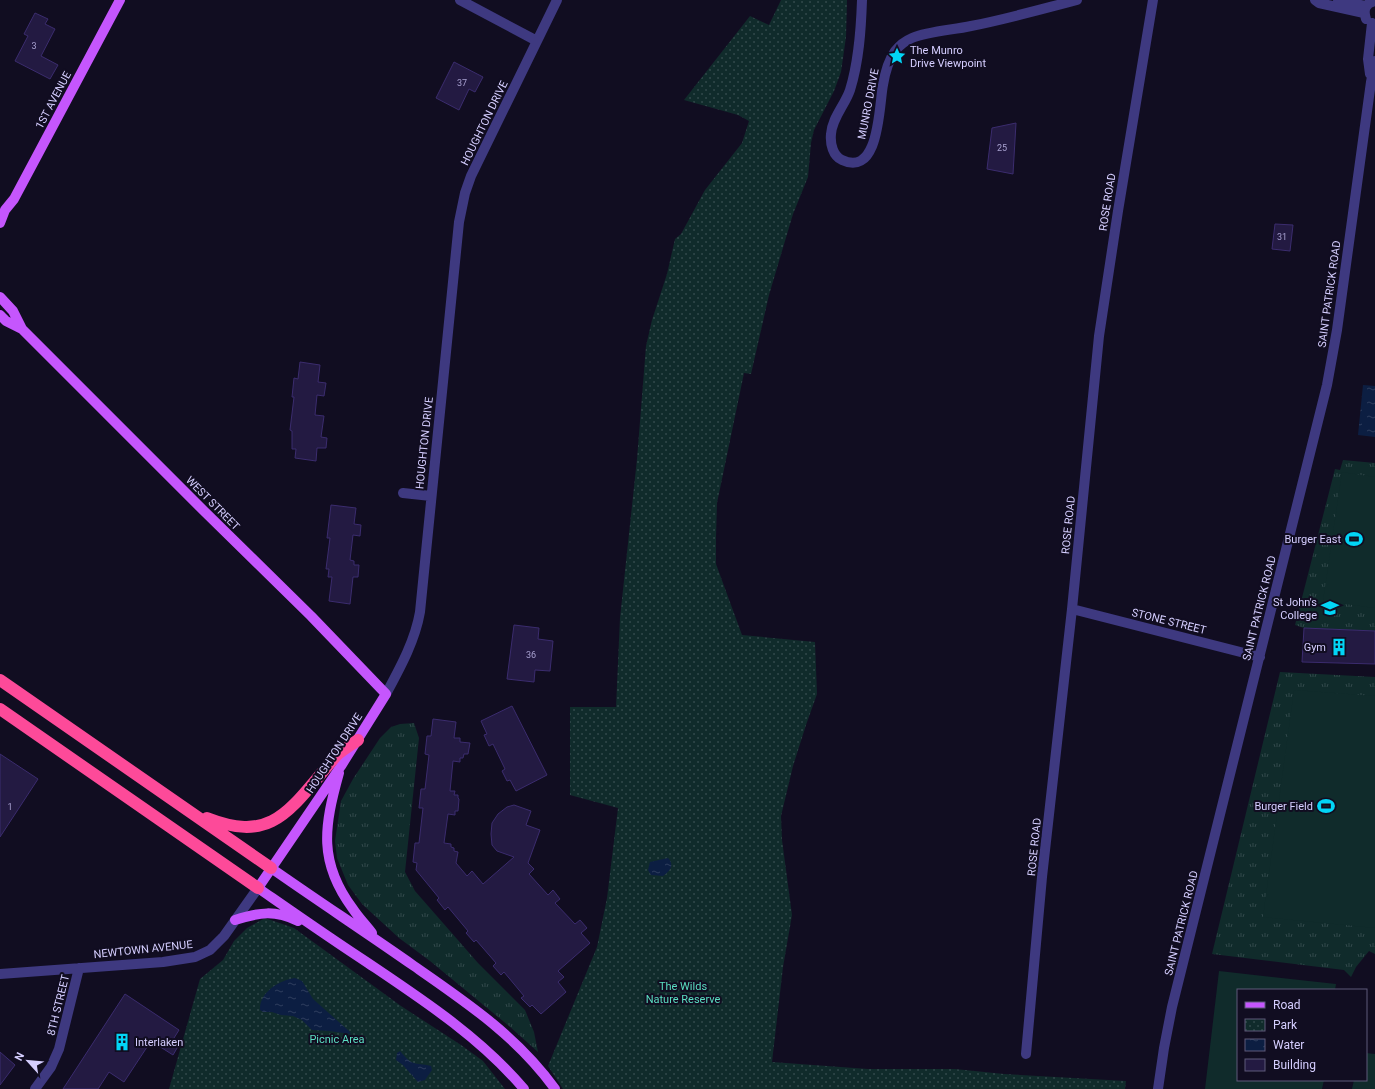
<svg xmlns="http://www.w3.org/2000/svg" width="1375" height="1089" viewBox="0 0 1375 1089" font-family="Roboto,sans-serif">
<defs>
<pattern id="grass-tufts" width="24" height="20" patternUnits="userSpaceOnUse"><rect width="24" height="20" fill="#102b2b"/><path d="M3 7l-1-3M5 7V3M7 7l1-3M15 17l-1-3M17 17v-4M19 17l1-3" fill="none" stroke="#32494b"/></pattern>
<pattern id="park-dots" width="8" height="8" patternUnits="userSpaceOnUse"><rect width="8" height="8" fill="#102b2b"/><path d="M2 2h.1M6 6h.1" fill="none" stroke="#32494b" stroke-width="1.8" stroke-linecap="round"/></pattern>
<pattern id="water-ripples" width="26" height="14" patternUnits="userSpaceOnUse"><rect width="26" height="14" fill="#0c1e42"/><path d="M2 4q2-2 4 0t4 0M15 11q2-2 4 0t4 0" fill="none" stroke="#2e3e5e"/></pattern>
</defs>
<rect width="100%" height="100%" fill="#110d21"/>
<path fill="url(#grass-tufts)" d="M1343 460 1375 463V631L1304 628 1295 625 1335 469 1340 470Z
M1280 672 1375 677V954L1369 951 1356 967 1351 977 1344 970 1212 954Z
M414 723 419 738 405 872 415 891 478 963 525 1010 534 1032 538 1052 509 1026 430 961 399 938 362 904 348 885 337 858 335 841 341 801 353 779 380 738 391 727 400 724Z"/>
<path fill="url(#park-dots)" d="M781 0H847L846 37 841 72 834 91 814 130 811 143 808 177 793 214 769 295 751 374 744 373 717 503 716 537V564L742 635 815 642 817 694 806 725 793 766 781 816 782 840 792 915 783 967 772 1062 868 1069H955L1004 1074 1126 1081 1125 1089H563L548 1066 597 947 607 898 618 808 570 795V707H616L620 618 637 459 646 346 652 320 667 274 675 239 681 234 705 190 742 143 749 121 738 115 684 100 750 16 769 25Z
M265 918 294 928 401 1006 461 1045 483 1061 505 1089H169L200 979 223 960 234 941 247 928Z"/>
<path fill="#102b2b" d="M1342 472 1375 477V608L1323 601Z
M1294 690 1375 696V928L1263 917Z
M1219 971 1336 984 1335 990H1238V1080H1324L1322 1089H1205Z
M1366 1053 1375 1054V1089H1352L1354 1080H1366Z"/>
<path fill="url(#water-ripples)" d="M1363 385 1375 386V437L1358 435Z
M668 858C675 865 670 871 663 876L651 875 648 870 650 862Z
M295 978 302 981 313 999 349 1031 351 1034 329 1031 312 1030 302 1020 293 1016 281 1015 272 1012H263L260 1010C259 992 280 980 295 978Z
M400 1051C413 1067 414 1062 431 1066L432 1070 425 1080 418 1082 403 1065 396 1060 397 1053Z"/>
<path fill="#231a42" stroke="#3b2c6e" d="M35 13 48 19 45 24 55 29 41 56 58 65 50 79 15 61 28 36 24 34Z
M454 62 483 77 475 92 469 89 459 110 436 98Z
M1016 123 1013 174 987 169 992 128Z
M1275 224 1293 225 1290 251 1272 249Z
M300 362 320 365 318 382 326 383 324 396 317 395 315 415 324 416 321 437 327 438 326 448H317L316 461 295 458 296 449H292V431L290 430 294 397H292L294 378 298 379Z
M331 505 356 508 354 524 361 525 360 536 353 535 350 560 354 561V565H359L358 577H353L350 604 329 601 332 577H328L329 569H326L330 538H327Z
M514 625 539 628 538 639 553 641 550 671 535 670 534 682 507 679Z
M1304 628 1375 631V664L1302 662Z
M512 706 547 775 516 791 510 780 507 781 502 771 505 769 493 744 489 746 484 735 487 734 481 721Z
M433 719 456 722 454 738H460V742L470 743 468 754H464L463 758H460V762L453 761 450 791H455L454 795H458V798L459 799 458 811H455V815L448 814 444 843 451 844V847L454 848V851L458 852 456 863 467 876 472 871 483 884 514 857 497 851 492 845 491 834 492 823 498 814 507 807 514 805 531 811 526 825 540 830 528 863 534 869 529 874 548 895 553 890 560 899 555 903 575 924 580 920 587 928 581 933 590 943 558 971 564 977 558 982 566 992 541 1014 532 1005 530 1007 521 998 524 996 504 972 501 975 493 966 496 963 476 940 474 942 466 933 468 931 448 907 445 910 437 900 439 898 416 870 417 863 413 862 415 843H419L423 808H419L421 789H425L429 755 425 754 427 736H431Z
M0 754 38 779 0 837Z
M125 994 179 1030 174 1038 180 1043 173 1055 151 1041 124 1082 109 1072 98 1089H63Z
M0 1052 15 1065 0 1085Z"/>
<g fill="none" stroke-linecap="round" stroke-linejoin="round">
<path stroke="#3e3980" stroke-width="10" d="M460 0 537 41
M862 0C861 30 859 61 850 90 845 105 832 118 831 134 830 144 833 156 842 160 880 178 879 104 883 85 885 73 888 61 895 51 899 46 905 41 912 38 929 31 953 30 971 26 1007 19 1042 9 1077 0
M1315 0 1319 3 1364 13
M1338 0 1365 6
M1366 19C1363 10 1365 3 1375 1
M1370 74 1368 59 1372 23
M403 493 431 496
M1072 609 1260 657
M386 694C400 668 415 641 420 612L459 222 465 193 471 176 557 0
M0 974 163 962 195 957 210 950 224 936 258 888
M1026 1054 1042 877 1072 609 1099 336 1118 211 1153 0
M35 1089 51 1067 59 1049 79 968
M1158 1089 1164 1048 1172 1007 1327 385 1337 330 1371 82 1375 61"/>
<path stroke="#c556fd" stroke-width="10" d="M0 223 5 210 14 199 38 154 120 0
M0 297 13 311 22 329 204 511 311 616 386 694 341 766 258 888C294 913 331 939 368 963 423 1000 481 1038 524 1089
M0 315 6 321 22 329
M339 773C324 827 318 862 353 909 359 918 366 925 372 933
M271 868C318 901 367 933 414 966 466 1002 518 1037 555 1089
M235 920C260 912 275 910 298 921"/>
<path stroke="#fd4a99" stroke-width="12" d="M0 680 271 868
M0 709 258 888
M207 818C266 841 285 817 320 775 326 768 332 760 338 754 344 749 351 745 358 740"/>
</g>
<defs>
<g id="sight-bare" transform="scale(1.38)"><path d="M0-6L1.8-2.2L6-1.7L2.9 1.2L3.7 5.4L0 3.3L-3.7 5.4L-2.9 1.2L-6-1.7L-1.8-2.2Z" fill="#02d5f6" stroke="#110d21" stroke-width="2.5" paint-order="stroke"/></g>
<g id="stadium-bare" transform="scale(1.38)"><path d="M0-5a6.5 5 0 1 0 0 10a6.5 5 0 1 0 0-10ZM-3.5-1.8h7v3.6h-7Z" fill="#02d5f6" stroke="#110d21" stroke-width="2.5" paint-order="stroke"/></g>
<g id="school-bare" transform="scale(1.38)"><path d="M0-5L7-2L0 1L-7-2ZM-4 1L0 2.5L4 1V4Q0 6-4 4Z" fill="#02d5f6" stroke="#110d21" stroke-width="2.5" paint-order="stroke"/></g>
<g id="building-bare" transform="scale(1.38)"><path d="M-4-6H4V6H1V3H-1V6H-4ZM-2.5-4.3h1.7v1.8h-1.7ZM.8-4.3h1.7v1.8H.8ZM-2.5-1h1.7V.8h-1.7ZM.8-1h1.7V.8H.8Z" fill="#02d5f6" stroke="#110d21" stroke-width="2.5" paint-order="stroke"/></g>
</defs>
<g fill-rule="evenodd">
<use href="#sight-bare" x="897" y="56"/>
<use href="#stadium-bare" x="1354" y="539"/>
<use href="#school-bare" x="1330" y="608"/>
<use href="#building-bare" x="1339" y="647"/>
<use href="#stadium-bare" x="1326" y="806"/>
<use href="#building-bare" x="122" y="1042"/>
</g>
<g text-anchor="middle" stroke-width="4" stroke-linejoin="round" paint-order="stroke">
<g font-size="9" fill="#a8a1d0">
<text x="34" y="49">3</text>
<text x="462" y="86">37</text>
<text x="1002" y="151">25</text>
<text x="1282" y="240">31</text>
<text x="531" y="658">36</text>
<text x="10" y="810">1</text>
</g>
<g font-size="11" fill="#d5ceff" stroke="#110d21" text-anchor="end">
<text x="910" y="54" text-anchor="start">The Munro<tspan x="910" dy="13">Drive Viewpoint</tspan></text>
<text x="1341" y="543">Burger East</text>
<text x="1317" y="606">St John's<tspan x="1317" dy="13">College</tspan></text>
<text x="1326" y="651">Gym</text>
<text x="1313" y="810">Burger Field</text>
<text x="135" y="1046" text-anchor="start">Interlaken</text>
</g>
<g font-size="11" fill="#d5ceff" stroke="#110d21">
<text transform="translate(53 100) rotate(-62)" y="4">1ST AVENUE</text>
<text transform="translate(868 104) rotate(-79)" y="4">MUNRO DRIVE</text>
<text transform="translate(484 123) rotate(-64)" y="4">HOUGHTON DRIVE</text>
<text transform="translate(1107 202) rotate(-81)" y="4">ROSE ROAD</text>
<text transform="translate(1329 294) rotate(-82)" y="4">SAINT PATRICK ROAD</text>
<text transform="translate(424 443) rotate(-84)" y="4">HOUGHTON DRIVE</text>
<text transform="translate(213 503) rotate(45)" y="4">WEST STREET</text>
<text transform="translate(1068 525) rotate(-84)" y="4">ROSE ROAD</text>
<text transform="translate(1259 608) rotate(-76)" y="4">SAINT PATRICK ROAD</text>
<text transform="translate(1169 621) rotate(14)" y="4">STONE STREET</text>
<text transform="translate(334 753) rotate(-57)" y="4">HOUGHTON DRIVE</text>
<text transform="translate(1034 847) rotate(-84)" y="4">ROSE ROAD</text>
<text transform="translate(1181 923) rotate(-76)" y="4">SAINT PATRICK ROAD</text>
<text transform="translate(143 949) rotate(-6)" y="4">NEWTOWN AVENUE</text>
<text transform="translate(58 1005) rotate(-76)" y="4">8TH STREET</text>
</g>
<g font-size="11" fill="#5bdec2" stroke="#110d21">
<text x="683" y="990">The Wilds<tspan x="683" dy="13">Nature Reserve</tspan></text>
<text x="337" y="1043">Picnic Area</text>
</g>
</g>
<rect x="1237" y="989" width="130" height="92" fill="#110d21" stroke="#5f5a7a"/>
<rect x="1245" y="1002" width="20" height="6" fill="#c556fd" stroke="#5f5a7a"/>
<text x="1273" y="1009" font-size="12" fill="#d5ceff">Road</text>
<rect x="1245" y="1019" width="20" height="12" fill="url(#park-dots)" stroke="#5f5a7a"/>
<text x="1273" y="1029" font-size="12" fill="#d5ceff">Park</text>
<rect x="1245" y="1039" width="20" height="12" fill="url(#water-ripples)" stroke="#5f5a7a"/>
<text x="1273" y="1049" font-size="12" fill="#d5ceff">Water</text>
<rect x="1245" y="1059" width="20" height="12" fill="#231a42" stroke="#5f5a7a"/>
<text x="1273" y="1069" font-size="12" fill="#d5ceff">Building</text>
<g transform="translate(28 1061) rotate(297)" stroke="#110d21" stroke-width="3" paint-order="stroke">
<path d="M0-3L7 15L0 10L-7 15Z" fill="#d5ceff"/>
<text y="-6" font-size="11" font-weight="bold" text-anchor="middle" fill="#d5ceff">N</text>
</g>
</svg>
